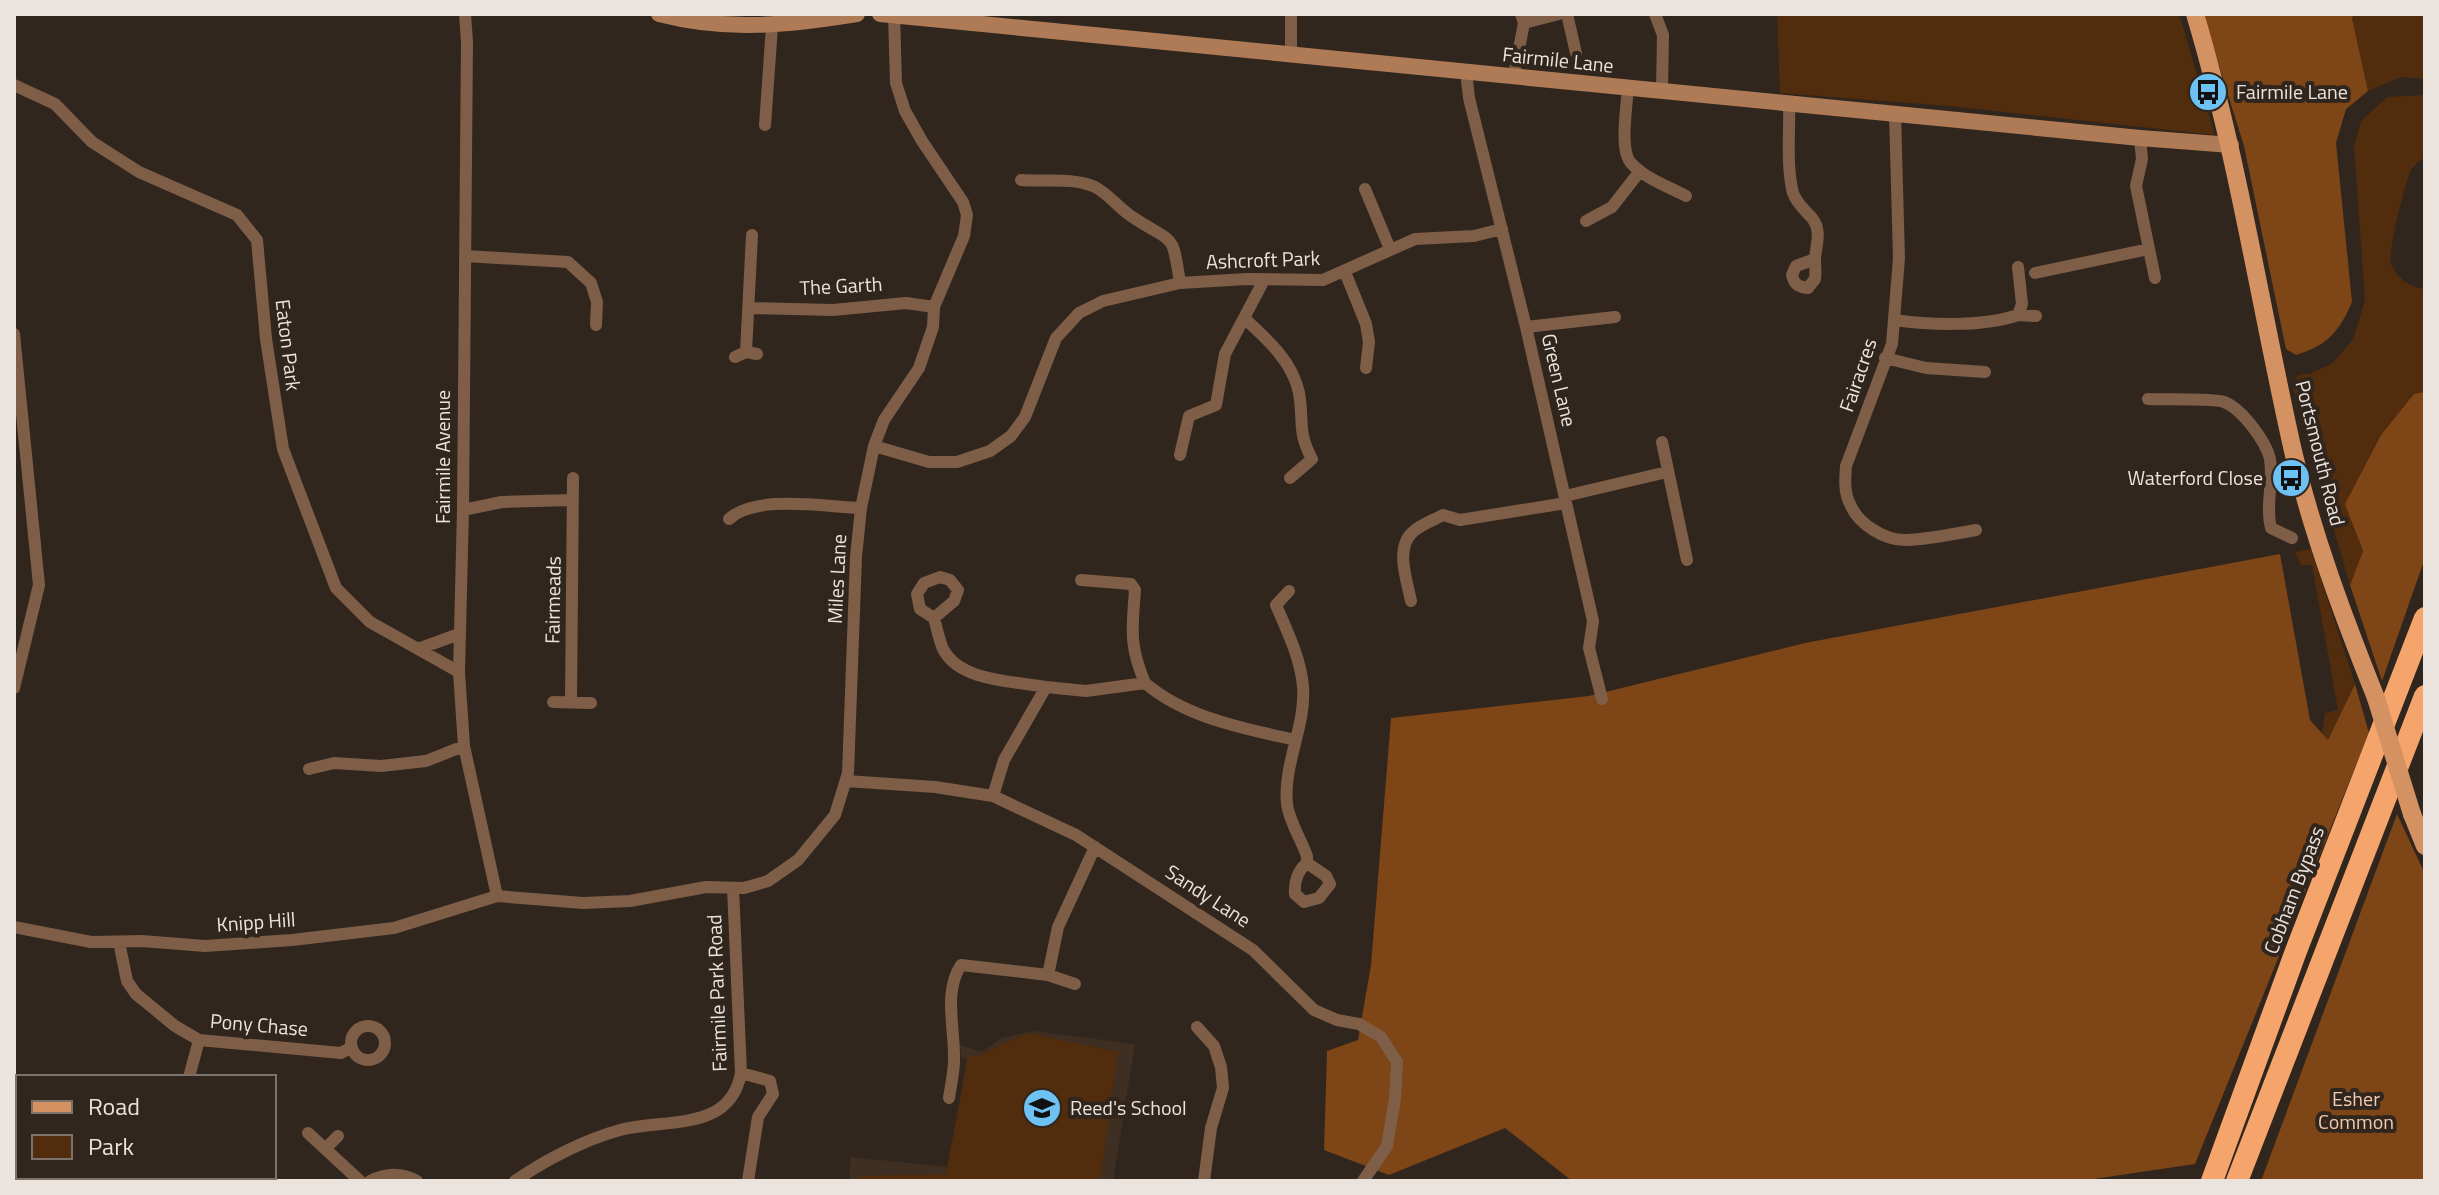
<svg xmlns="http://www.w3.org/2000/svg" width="2439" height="1195" viewBox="0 0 2439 1195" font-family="'Titillium Web',sans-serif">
<rect width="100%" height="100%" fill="#31261e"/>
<path fill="#3f2e22" d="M1033 1031 1135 1044 1113 1181H849L851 1157 948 1167 967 1059 961 1057 960 1045 982 1052 1001 1038Z"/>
<path fill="#512c0d" d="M1777 14H2179L2215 135 1949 106 1780 93Z
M2354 14H2425V79L2401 77 2368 91 2352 17Z
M2425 95V157C2421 160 2414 165 2411 170 2405 182 2388 252 2391 263 2395 276 2412 290 2425 288V394L2381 435 2346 504 2363 551 2350 585 2292 385 2298 375 2310 374 2331 364 2353 340 2365 300 2354 146 2361 121 2387 97Z
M2311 549 2355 684 2328 741 2322 736 2325 713 2338 710 2312 565H2301L2295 552Z
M1028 1033 1118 1052 1100 1181H861V1176L946 1174 968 1056H978Z"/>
<path fill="#7e4517" d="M2203 14H2354L2352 18 2368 91 2346 109 2336 143 2352 302C2339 332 2328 345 2296 355L2286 349 2244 146Z
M2425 392V558L2382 681 2350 585 2363 551 2345 504 2381 435 2414 394Z
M2280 554 2310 720 2328 740 2355 684 2369 733 2195 1164 2080 1181H1572L1505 1128 1389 1175 1324 1150 1327 1051 1358 1040 1371 965 1391 718 1589 696 1805 643Z
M2397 814 2425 874V1181H2261Z"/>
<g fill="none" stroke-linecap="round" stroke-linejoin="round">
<path stroke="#7e5e47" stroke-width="12" d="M465 14 467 42 463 510 459 672 464 746 497 896
M1291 14V53
M1567 14 1576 53
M1655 14 1663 35 1662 90
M1524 23 1559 14
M1466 71 1469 98 1526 327 1593 621 1589 648 1602 699
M1514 75 1524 23 1521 14
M14 85 55 104 92 142 139 172 237 215 257 240 266 339 283 449 336 588 370 622 459 672
M1628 87C1627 106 1619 150 1631 163 1644 178 1669 187 1686 196
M1789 104C1790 132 1786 165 1793 193 1797 204 1805 210 1812 218 1823 232 1815 246 1815 261 1815 267 1816 272 1815 279L1808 288C1798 287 1794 284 1792 275L1796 266 1815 259
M1895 114 1899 258 1892 344 1846 466C1845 479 1844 493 1850 504 1858 524 1885 541 1907 540 1930 539 1953 534 1976 530
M765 125 772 26
M2140 138 2142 159 2136 186 2155 278
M1021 180C1044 182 1073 177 1095 187 1109 194 1120 210 1134 218 1175 245 1172 231 1180 283
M1365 189 1390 249
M1586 221 1612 207 1640 171
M465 256 568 262 591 283 597 302 596 325
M1345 272 1366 324 1369 342 1366 368
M2035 273 2149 249
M750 308 833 310 906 303 934 307
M2018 315 2036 316
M1245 319C1267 339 1293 362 1299 393 1304 422 1297 431 1312 459L1290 478
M1894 320C1930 325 1984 327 2018 315L2022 304 2018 267
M1526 327 1615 317
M14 334 39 585 14 688
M746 352 752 235
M735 357 746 352 757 354
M1885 358 1926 368 1985 372
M2148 399C2163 400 2213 398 2224 402 2241 408 2266 441 2270 459 2274 482 2265 505 2271 528L2292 538
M1662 442 1687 560
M874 446 929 462H957L990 451 1011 436 1025 417 1056 338 1079 313 1103 301 1180 283 1247 279 1323 280 1415 239 1474 236 1502 229
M1180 455 1189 416 1216 405 1225 354 1264 280
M1565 496 1667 472
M463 510 502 502 572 500
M729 519C756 494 825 507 861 508
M1081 580 1131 584 1135 590C1132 630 1129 645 1145 683
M1289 591 1276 605C1287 631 1301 659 1303 687 1306 726 1283 764 1287 804 1289 821 1301 839 1307 856V863L1326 876 1330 884 1319 898 1304 902 1295 894C1294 882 1298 870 1307 863
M1411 601C1407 580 1394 547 1414 531 1422 524 1434 520 1443 515L1460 520 1566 503
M934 618 954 601 958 590 950 580 940 577 924 583 917 594 920 609 934 618C937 628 939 640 943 649 960 682 1014 681 1046 687
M418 649 459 634
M571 701 573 478
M553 702 591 703
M309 769 334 763 381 766 426 761 464 746
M846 781 935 787 993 796 1076 835 1253 950 1314 1010 1337 1020 1359 1024 1381 1037 1397 1062 1395 1099 1387 1146 1363 1181
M993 796 1004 760 1046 687 1086 691 1145 683C1186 718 1243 728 1295 740
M14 927 91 942 142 941 205 946 292 940 394 928 497 896 583 903 630 901 706 887 744 888 768 881 798 860 835 815 848 773 856 557 861 508 874 446 884 420 919 368 933 327 934 307 964 236 967 215 963 202 922 141 905 111 896 83 894 14
M119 942 127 981 136 994 175 1026 199 1040 341 1053 352 1047
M1048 975 1058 927 1095 847
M351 1043a17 17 0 1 1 34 0a17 17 0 1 1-34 0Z
M1197 1027 1214 1046 1221 1067 1223 1088 1211 1128 1204 1181
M741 1073 770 1081 773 1094 758 1117 748 1181
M189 1077 199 1040
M949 1098C951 1085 954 1072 954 1060 955 1029 943 992 961 965L1048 975 1075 984
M14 1128H18
M308 1133 360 1181
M325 1149 338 1136
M135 1181 138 1177
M370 1181C386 1173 401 1172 417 1181
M515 1181C545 1160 584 1140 620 1130 665 1118 730 1133 741 1073L733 888"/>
<path stroke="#ae7b56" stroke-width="16" d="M659 14C728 32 787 25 857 14
M880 14 2140 138 2231 145"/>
<path stroke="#d49161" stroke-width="18" d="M2195 14C2238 158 2260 305 2293 451 2313 536 2344 618 2376 698
M2412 814 2425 846"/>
<path stroke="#f5a56b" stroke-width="22" d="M2212 1181 2296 951 2425 618
M2237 1181 2425 696"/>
<path stroke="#d49161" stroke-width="18" d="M2376 698 2412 814"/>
</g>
<defs>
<g id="bus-disc" transform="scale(2)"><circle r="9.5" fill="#6ec2f3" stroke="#31261e"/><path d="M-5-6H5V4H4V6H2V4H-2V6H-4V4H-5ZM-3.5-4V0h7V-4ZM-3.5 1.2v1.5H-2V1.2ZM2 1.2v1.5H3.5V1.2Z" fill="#111"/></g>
<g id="school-disc" transform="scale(2)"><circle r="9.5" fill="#6ec2f3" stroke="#31261e"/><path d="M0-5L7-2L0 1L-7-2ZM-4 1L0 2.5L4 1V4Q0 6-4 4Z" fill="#111"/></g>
</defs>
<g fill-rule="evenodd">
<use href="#bus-disc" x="2208" y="92"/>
<use href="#bus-disc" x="2291" y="478"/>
<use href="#school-disc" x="1042" y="1108"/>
</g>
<g text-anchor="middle" stroke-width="8" stroke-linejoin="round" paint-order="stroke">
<g font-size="20" fill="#ebe3de" stroke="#31261e">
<text transform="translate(1558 60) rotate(6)" y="7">Fairmile Lane</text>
<text transform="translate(1263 260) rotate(-2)" y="7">Ashcroft Park</text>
<text transform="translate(841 286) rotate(-3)" y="7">The Garth</text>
<text transform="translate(288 345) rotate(83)" y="7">Eaton Park</text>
<text transform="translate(1858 375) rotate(-71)" y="7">Fairacres</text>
<text transform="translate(1559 380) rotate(77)" y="7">Green Lane</text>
<text transform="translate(2320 453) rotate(76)" y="7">Portsmouth Road</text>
<text transform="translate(443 457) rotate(-90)" y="7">Fairmile Avenue</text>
<text transform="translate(837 579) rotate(-87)" y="7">Miles Lane</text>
<text transform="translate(553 600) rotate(-89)" y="7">Fairmeads</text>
<text transform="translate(2294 890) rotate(-69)" y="7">Cobham Bypass</text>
<text transform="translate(1208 896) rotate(33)" y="7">Sandy Lane</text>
<text transform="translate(256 922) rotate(-4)" y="7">Knipp Hill</text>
<text transform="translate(717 993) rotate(-92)" y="7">Fairmile Park Road</text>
<text transform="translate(259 1025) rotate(5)" y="7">Pony Chase</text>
</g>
<g font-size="20" fill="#ebe3de" stroke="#31261e" text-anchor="start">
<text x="2236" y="99">Fairmile Lane</text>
<text x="2263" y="485" text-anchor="end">Waterford Close</text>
<text x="1070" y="1115">Reed's School</text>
</g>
<g font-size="20" fill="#f3caae" stroke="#31261e">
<text x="2356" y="1106">Esher<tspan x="2356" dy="23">Common</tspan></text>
</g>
</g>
<rect width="2439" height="1195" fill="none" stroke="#ebe3de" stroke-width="32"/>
<rect x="16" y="1075" width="260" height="104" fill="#31261e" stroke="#7b726b" stroke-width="2"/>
<rect x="32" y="1101" width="40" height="12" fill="#d49161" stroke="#7b726b" stroke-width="2"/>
<text x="88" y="1115" font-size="24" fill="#ebe3de">Road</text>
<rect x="32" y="1135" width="40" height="24" fill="#512c0d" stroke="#7b726b" stroke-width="2"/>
<text x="88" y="1155" font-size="24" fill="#ebe3de">Park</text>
</svg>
